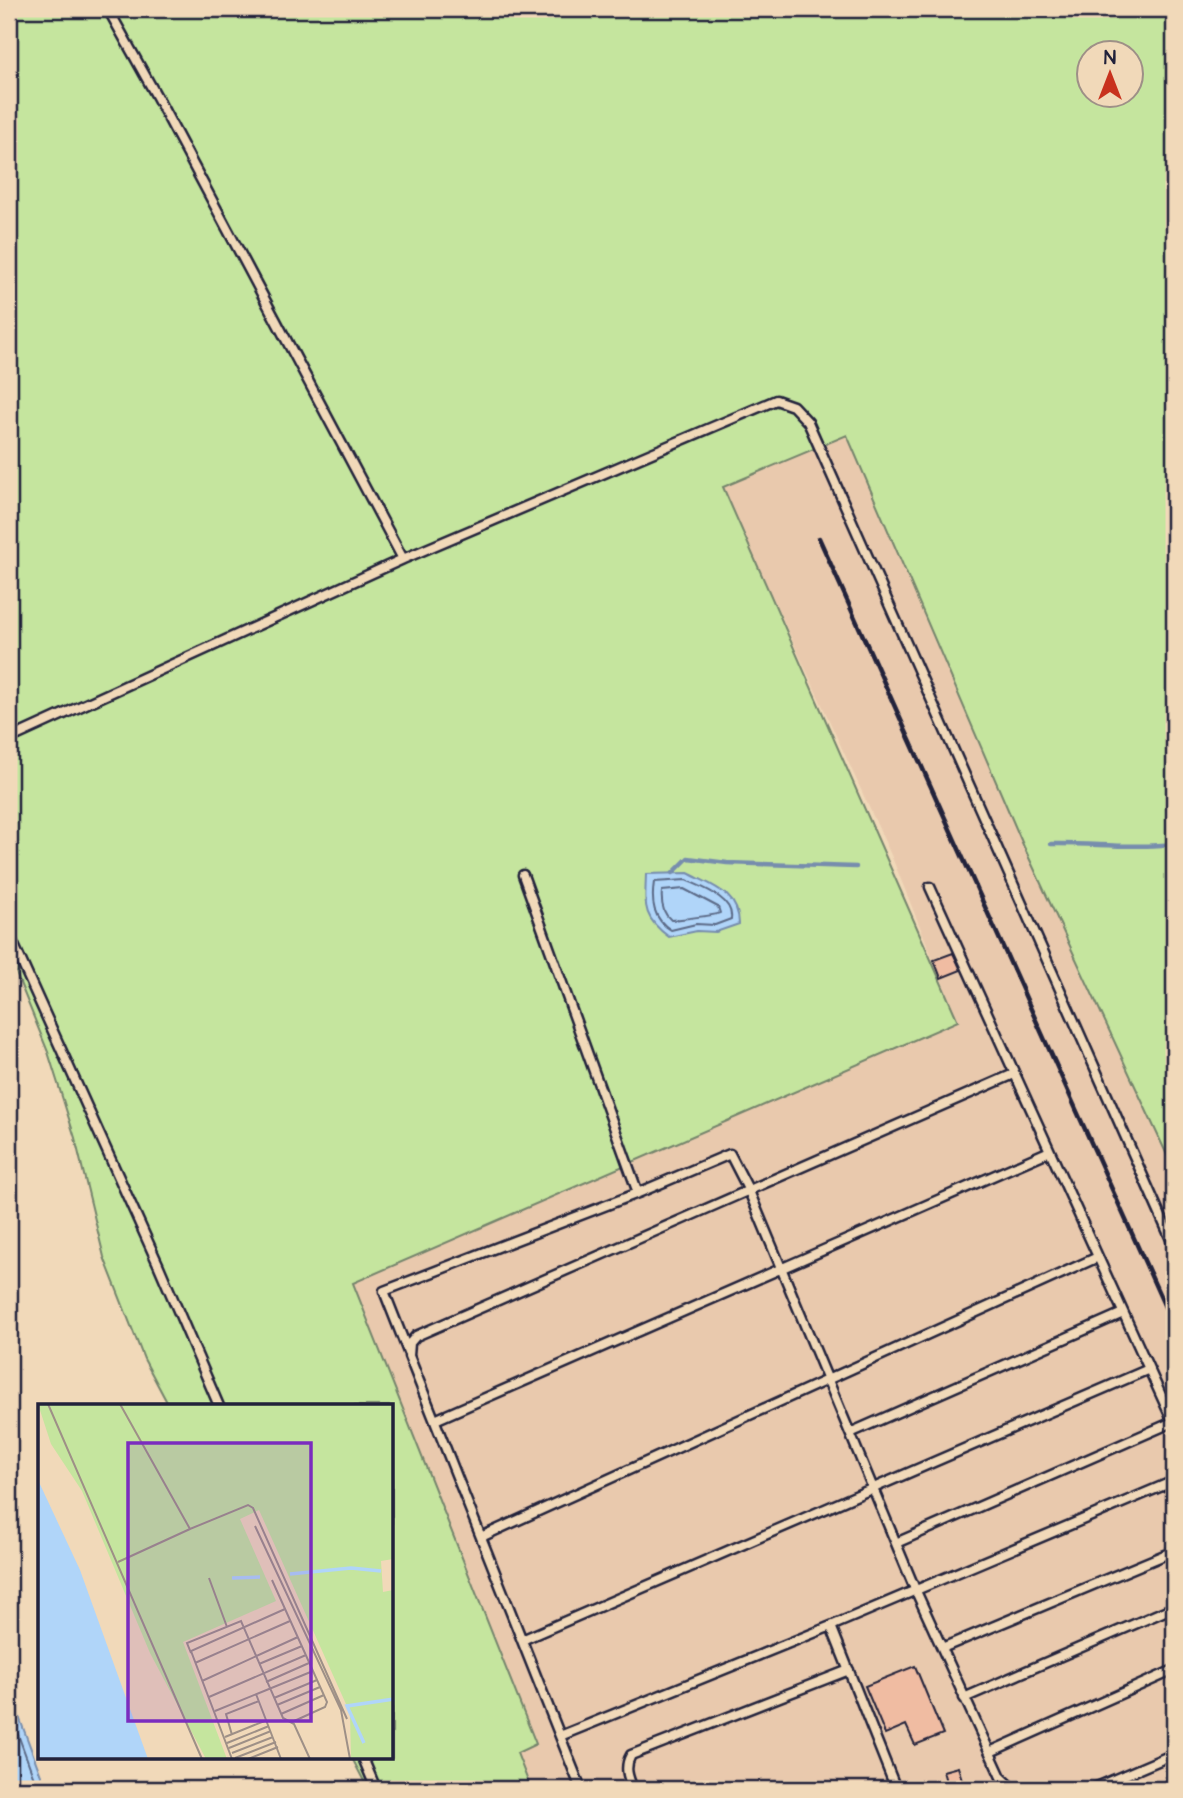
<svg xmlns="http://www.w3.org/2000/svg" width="1183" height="1798" viewBox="0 0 1183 1798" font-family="'Architects Daughter',sans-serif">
<rect width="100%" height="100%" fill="#f1d9b9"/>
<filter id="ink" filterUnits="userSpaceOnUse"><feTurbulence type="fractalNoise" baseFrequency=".0143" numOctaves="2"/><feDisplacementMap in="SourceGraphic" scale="14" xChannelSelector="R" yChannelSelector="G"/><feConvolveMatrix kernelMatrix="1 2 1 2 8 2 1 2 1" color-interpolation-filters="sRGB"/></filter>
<g filter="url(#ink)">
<path fill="#e9c9ad" d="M847 435 1006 802 1174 1170V1789H531L517 1752 536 1743 353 1283 958 1021 891 855 722 487Z"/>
<path fill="#c5e59e" stroke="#74846c" stroke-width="2" fill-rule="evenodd" d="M9 9H1174V1170L1024 847 847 435 723 487 958 1021 353 1283 536 1744 517 1753 531 1789H368L352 1758H392V1406H169L144 1359 104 1257 75 1138 48 1052 9 956ZM1088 52H1130V94H1088Z"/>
<path fill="#b0d5f9" stroke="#778dad" stroke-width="2" d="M688 873C713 886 739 893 739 924L716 932 697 931 669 937C642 917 645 906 646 874Z
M9 1690 46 1789H9Z"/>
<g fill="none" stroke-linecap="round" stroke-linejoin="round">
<path stroke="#5b6a87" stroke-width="2" d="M686 880C701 887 734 898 731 919L715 925 696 924 671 930C653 919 651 902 654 882Z
M684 889 718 907 720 913C715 916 678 919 671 920 662 913 661 902 662 891Z
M9 1710 38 1789"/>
<path stroke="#778dad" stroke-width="4.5" d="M1051 844C1092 843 1134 849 1174 844
M673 873 688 858 727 863 856 867"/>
</g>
<path fill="#f0bca2" stroke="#22223b" stroke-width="2" d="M953 953 961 970 941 978 934 960Z
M915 1666 943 1734 915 1745 906 1725 885 1734 865 1686Z
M958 1767 965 1789H948L943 1771Z"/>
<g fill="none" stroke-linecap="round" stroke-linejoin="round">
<g stroke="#22223b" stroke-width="13">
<path id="lane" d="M108 9 157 97 403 559 776 400 793 406 808 422 1174 1246
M9 739 403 559
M523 875 638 1193
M930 887 1174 1424
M9 934 158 1264 219 1406
M408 1352 384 1291 638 1193 730 1154 749 1191 915 1589 1001 1777 1014 1789
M435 1420 1050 1151
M850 1433 1123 1313
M481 1537 1098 1257
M896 1543 1173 1422
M831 1626 896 1789
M522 1640 1149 1369
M942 1648 1174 1551
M964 1698 1174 1607
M560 1736 831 1626 1174 1481
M990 1752 1174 1670
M363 1758 376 1789
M581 1789 409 1356 410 1343 416 1336 1014 1074
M633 1789C628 1777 624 1767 631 1755L849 1670
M1092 1789 1174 1754"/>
</g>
<use href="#lane" stroke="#f1d9b9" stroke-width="8"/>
<path stroke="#22223b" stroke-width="4.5" d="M819 538 1174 1327"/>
</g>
</g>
<g transform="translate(38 1404)">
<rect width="355" height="355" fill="#f1d9b9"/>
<path d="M0 0H355V155L343 157 345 188 355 186V355H313L312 309 221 106 202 115 238 197 145 238 189 355H168L112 249 44 87 13 40Z" fill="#c5e59e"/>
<path d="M0 76 42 166 110 355H0Z" fill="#b0d5f9"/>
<path fill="none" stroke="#b0d5f9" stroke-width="3.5" d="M252 170 313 164 343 167M194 174 222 173M326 339 309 302 356 295"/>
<path fill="none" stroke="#9e9087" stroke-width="2" d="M10 0 164 355M82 0 152 125 210 101 215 104 309 315M217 122 303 306 312 355M80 158 152 125M171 174 189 223M234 176 289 298 287 303 254 318M153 249 149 239 203 217 245 314 256 320 272 355M157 259 252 217M221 260 264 242M164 277 260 233M228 278 271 259M218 290 243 355M171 293 268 251M236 294 279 276M239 301 282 283M177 307 275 267M243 310 286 291M194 331 188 310 221 297M187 333 229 316M189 339 231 322M191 344 233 327M194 349 235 333M197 354 238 338M194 355 153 247 247 205M210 355 240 343"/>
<path fill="#7b2cbf" fill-opacity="0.15" stroke="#7b2cbf" stroke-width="3.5" d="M90 39H273V317H90Z"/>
<rect width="355" height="355" fill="none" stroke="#22223b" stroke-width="3.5"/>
</g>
<rect width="1183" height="1798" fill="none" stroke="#f1d9b9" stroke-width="35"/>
<rect x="18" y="18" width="1148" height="1763" fill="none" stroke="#22223b" stroke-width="2.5" filter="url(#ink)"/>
<g transform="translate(1110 74)"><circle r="33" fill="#f1d9b9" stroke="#9e9087" stroke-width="2"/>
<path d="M0-5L12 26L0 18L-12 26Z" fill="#c8321e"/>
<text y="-10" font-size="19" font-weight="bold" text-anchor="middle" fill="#22223b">N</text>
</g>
</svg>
